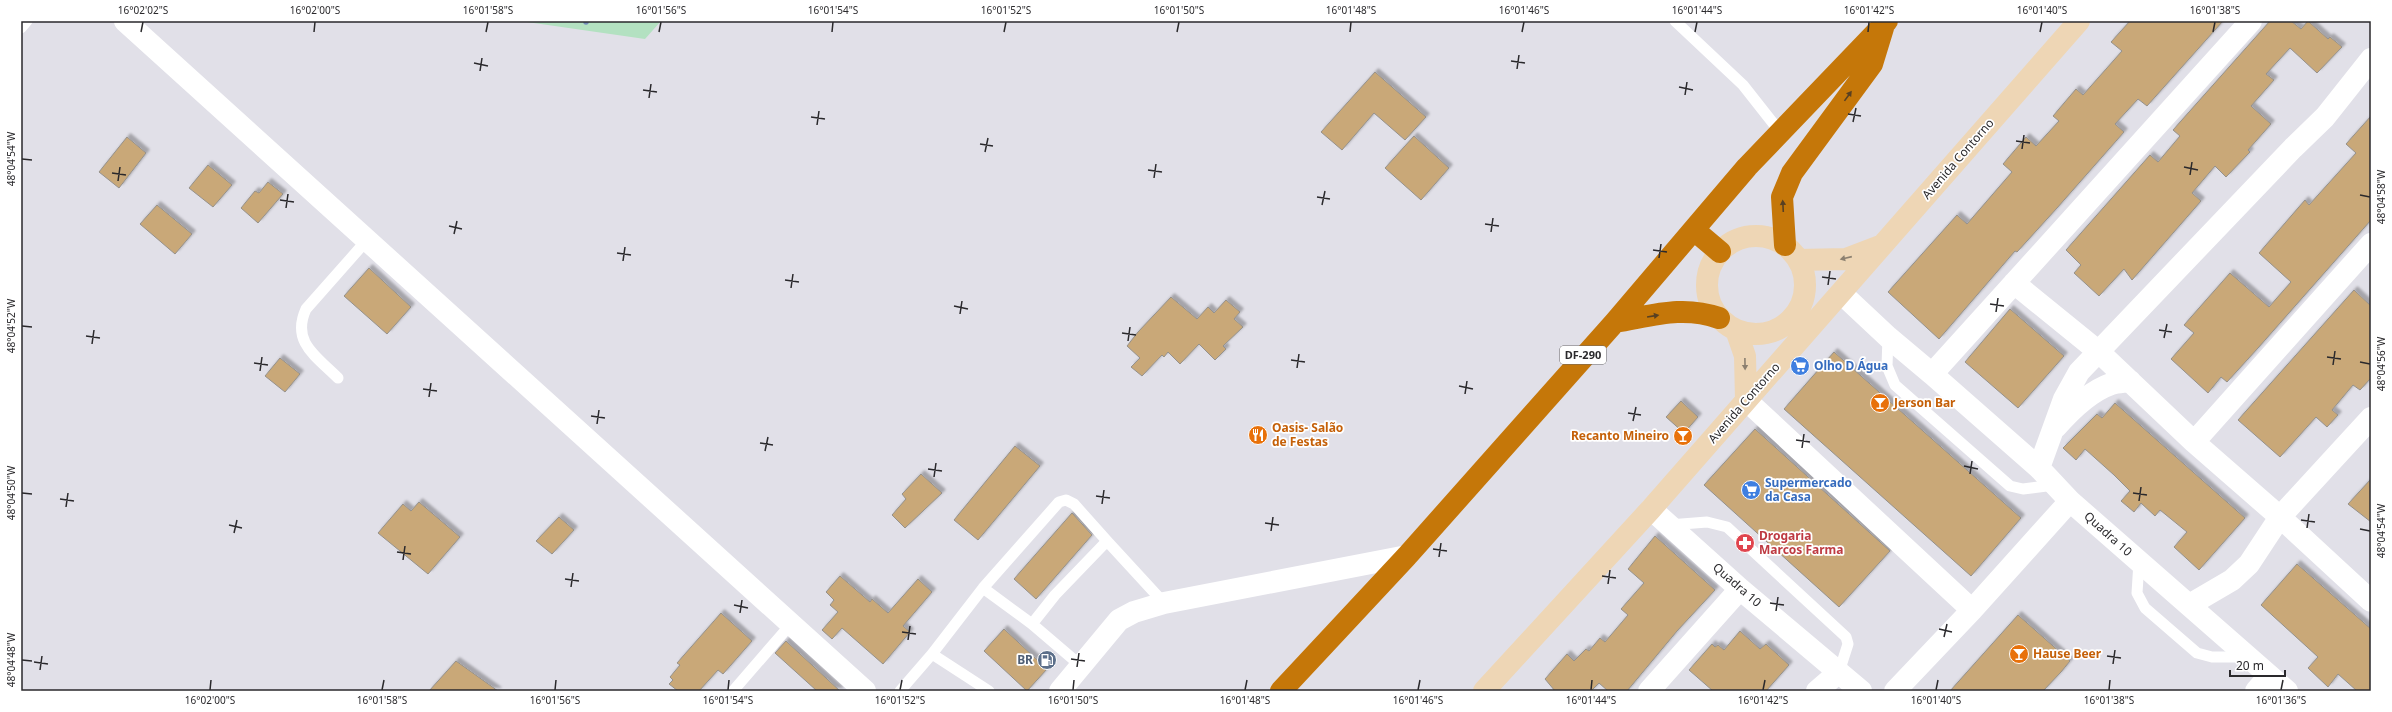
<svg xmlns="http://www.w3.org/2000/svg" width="2392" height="712" viewBox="0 0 2392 712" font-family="'Noto Sans',sans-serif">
<defs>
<filter id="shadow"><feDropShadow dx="3.5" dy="-3.5" stdDeviation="1" flood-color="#0004"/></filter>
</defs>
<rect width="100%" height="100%" fill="#e1e0e8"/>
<path fill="#b3e1c1" d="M520 21H661L645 39Z"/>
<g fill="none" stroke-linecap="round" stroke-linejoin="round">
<path stroke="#748cba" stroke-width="5.5" d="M586 21V22"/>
</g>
<path fill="#c9a878" stroke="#95918b" filter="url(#shadow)" d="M2130 21H2223L2147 106 2138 99 2115 124 2124 132 2057 208 2017 252 2015 251 1939 339 1888 292 1957 215 1967 224 2012 172 2003 164 2026 137 2036 146 2059 121 2053 116 2076 89 2083 95 2122 51 2111 42Z
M2270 21H2291L2301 29 2308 21 2328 39 2330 37 2342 47 2317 73 2290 48 2266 74 2274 80 2251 106 2271 124 2248 150 2250 152 2226 177 2215 166 2192 193 2201 201 2132 280 2124 269 2099 296 2074 273 2081 265 2066 250 2150 155 2158 162 2180 136 2173 130Z
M1375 72 1426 117 1405 140 1374 113 1342 150 1321 132Z
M2371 116V220L2258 348 2227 382 2221 377 2208 393 2171 359 2194 333 2184 325 2230 273 2269 307 2291 282 2259 253 2305 200 2309 205 2356 153 2346 144Z
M1414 136 1449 168 1421 200 1385 168Z
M127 137 146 153 119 188 99 172Z
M208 165 232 185 213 207 189 188Z
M268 182 283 194 258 223 241 208 255 191 259 193Z
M157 205 192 234 175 254 140 224Z
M369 268 411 307 387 334 344 296Z
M2354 290 2371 306V378L2360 390 2353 385 2332 410 2338 415 2327 427 2316 417 2280 457 2238 420Z
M1171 297 1197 319 1208 307 1214 313 1226 300 1240 312 1234 319 1243 327 1223 346 1226 349 1215 360 1199 344 1180 364 1168 352 1164 357 1162 355 1142 376 1131 367 1140 358 1127 346 1138 332Z
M2010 309 2064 356 2018 408 1965 362Z
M1834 352 2021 518 1971 576 1784 409Z
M280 358 300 374 285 392 265 376Z
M1681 401 1698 417 1684 433 1666 417Z
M2115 403 2245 518 2199 570 2174 547 2187 532 2160 510 2155 516 2141 503 2134 512 2121 501 2130 491 2114 475 2085 449 2076 460 2063 448 2097 414 2102 418Z
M1755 429 1890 551 1839 607 1704 485Z
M1015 446 1040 466 978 540 954 520Z
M921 474 942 493 905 528 892 515 906 499 902 494Z
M2371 479V522L2348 504Z
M419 502 460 537 428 574 378 533 403 504 411 511Z
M1072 513 1092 535 1036 599 1014 579Z
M559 517 574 530 552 554 536 541Z
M1655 536 1715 590 1677 631 1627 691H1608L1599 683 1591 691H1555L1545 679 1567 654 1574 661 1586 649 1589 651 1600 638 1605 642 1628 615 1621 609 1644 583 1628 569Z
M2297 564 2371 629V691H2357L2338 674 2328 687 2308 668 2318 657 2261 605Z
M840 576 870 602 872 599 888 613 918 579 932 592 903 626 910 632 883 664 842 628 832 639 822 630 838 612 830 605 834 600 826 592Z
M721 613 752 641 723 674 718 670 699 691H678L669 684 673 680 670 677 680 665 677 663Z
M2018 615 2070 661 2061 672 2043 691H1950Z
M1004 629 1047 669 1027 691 984 651Z
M1740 631 1760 649 1766 644 1789 665 1766 691H1713L1689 670 1712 644 1715 647 1718 645 1724 650Z
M786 641 840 691H817L775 653Z
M456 661 498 691H429Z"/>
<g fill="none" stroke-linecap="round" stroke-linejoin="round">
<path stroke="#fff" stroke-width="11" d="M1675 21 1743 85 1780 132
M21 28 27 21
M1888 337 1887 366 1895 385 2010 486 2023 489 2054 485
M338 378C316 356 291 342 306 309L367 240
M1669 525 1707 522 1727 527 1846 637 1848 644 1839 672
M2139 562 2137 593 2145 608 2197 653 2212 657H2247
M983 588 1059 502 1066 500 1074 504 1107 541
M932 654 983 588 1032 624
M1080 665 1032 624 1055 595 1107 541 1164 603
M733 691 791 624
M900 691 932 654 989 691"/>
<path stroke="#fff" stroke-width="22" d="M125 21 865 691
M2014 283 2099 352 2194 442 2280 517 2371 601
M1841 293 1888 337 1932 374 2251 21
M1932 374 2039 468 2070 501 2287 691
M1746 400 1972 610 2070 501
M2056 427C2070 411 2091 391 2111 384 2117 382 2124 382 2130 381
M2194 442 2371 244
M2039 468 2064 399 2079 372 2293 148 2325 117 2371 59
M1651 509 1740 589 1861 691
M2191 604 2232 580 2249 564 2280 517 2371 418
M1060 691 1119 620 1134 612 1164 603 1407 556
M1649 691 1740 589
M1817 691 1839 672
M1895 691 1972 610
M2256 691 2269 676"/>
<path stroke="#eed6b5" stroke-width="22" d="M1707 285a49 49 0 1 1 98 0a49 49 0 1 1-98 0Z
M1798 260 1846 259 1880 246
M1736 330 1745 356 1746 400
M1484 691 1651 509 2079 21"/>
<path stroke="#c57709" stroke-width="22" d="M1694 230 1720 252
M1785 245 1782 197 1792 173 1872 64 1883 28
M1615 322C1652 316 1682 305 1719 318
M1281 691 1407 556 1615 322 1747 167 1887 21"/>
</g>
<defs><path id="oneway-solid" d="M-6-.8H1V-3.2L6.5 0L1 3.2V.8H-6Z"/></defs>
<g fill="#584022">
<use href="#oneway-solid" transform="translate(1848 96) rotate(-54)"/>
<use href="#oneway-solid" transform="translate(1783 206) rotate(-93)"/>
<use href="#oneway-solid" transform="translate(1653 316) rotate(-9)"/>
</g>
<g fill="#8c8070">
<use href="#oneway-solid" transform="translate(1846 258) rotate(167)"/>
<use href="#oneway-solid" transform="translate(1745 364) rotate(89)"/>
</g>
<path fill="none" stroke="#2a292c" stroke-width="1.5" d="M141 32 143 22M314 32 315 22M486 32 488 22M659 32 661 22M832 32 833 22M1004 32 1006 22M1177 32 1179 22M1350 32 1351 22M1522 32 1524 22M1695 32 1697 22M1868 32 1869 22M2040 32 2042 22M2213 32 2215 22M1511 61 1525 63M474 63 488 66M1517 69 1519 55M480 71 482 58M1679 87 1693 90M643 90 657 92M1685 95 1687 82M649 98 651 84M1848 114 1861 116M811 117 825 119M1853 122 1856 108M817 125 819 111M2016 141 2030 143M980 144 993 146M2022 149 2024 135M985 152 988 138M22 159 32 160M2184 167 2198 170M1148 170 1162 172M112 173 126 175M2190 175 2192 162M1154 178 1156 164M118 181 120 167M2360 195 2370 197M1317 197 1330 199M280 200 294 202M1322 205 1325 191M286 208 288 194M1485 224 1499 226M449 226 462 229M1491 232 1493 218M454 234 457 221M1653 250 1667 252M617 253 631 255M1659 258 1661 244M623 261 625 247M1822 277 1836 279M785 280 799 282M1828 285 1830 271M791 288 793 274M1990 304 2004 306M954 306 968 309M1996 312 1998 298M960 314 962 301M22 326 32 327M2159 330 2172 332M1122 333 1136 335M86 336 100 338M2164 338 2167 324M1128 341 1130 327M92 344 94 330M2327 357 2341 359M1291 360 1305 362M2360 362 2370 364M254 363 268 365M2333 365 2335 351M1297 368 1299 354M260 371 262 357M1459 386 1473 389M423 389 437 391M1465 394 1467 381M429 397 431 383M1628 413 1641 415M591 416 605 418M1633 421 1636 407M597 424 599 410M1796 440 1810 442M760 443 773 445M1802 448 1804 434M765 451 768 437M1964 466 1978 469M928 469 942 471M1970 474 1972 461M934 477 936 463M22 493 32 494M2133 493 2147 495M1096 496 1110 498M60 499 74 501M2139 501 2141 487M1102 504 1104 490M66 507 68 493M2301 520 2315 522M1265 523 1279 525M229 525 242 528M2307 528 2309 514M2360 529 2370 531M1271 531 1273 517M234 533 237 520M1433 549 1447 551M397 552 411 554M1439 557 1441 543M403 560 405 546M1602 576 1616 578M565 579 579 581M1608 584 1610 570M571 587 573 573M1770 603 1784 605M734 605 748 608M1776 611 1778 597M740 613 742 600M1939 629 1952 632M902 632 916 634M1944 637 1947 624M908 640 910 626M2107 656 2121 658M1071 659 1085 661M22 660 32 661M34 662 48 664M2113 664 2115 650M1077 667 1079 653M40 670 42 656M210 690 211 680M382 690 384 680M555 690 556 680M728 690 729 680M900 690 902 680M1073 690 1074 680M1245 690 1247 680M1418 690 1420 680M1591 690 1592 680M1763 690 1765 680M1936 690 1938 680M2109 690 2110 680M2281 690 2283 680"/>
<defs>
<g id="supermarket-disc" transform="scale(1)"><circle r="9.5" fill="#3f7fe0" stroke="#fff"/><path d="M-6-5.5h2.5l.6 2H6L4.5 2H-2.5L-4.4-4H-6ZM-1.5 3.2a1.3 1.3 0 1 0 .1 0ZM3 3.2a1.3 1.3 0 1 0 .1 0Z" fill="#fff"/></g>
<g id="bar-disc" transform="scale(1)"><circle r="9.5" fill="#e8710a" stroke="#fff"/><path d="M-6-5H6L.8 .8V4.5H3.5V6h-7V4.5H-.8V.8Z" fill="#fff"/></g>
<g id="restaurant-disc" transform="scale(1)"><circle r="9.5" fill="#e8710a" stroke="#fff"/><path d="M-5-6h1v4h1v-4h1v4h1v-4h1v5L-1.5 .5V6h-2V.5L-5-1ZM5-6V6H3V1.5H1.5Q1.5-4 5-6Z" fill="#fff"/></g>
<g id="pharmacy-disc" transform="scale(1)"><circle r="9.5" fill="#e0444e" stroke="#fff"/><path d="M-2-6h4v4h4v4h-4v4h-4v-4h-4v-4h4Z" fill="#fff"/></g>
<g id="fuel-disc" transform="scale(1)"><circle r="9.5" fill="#5c6f8a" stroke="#fff"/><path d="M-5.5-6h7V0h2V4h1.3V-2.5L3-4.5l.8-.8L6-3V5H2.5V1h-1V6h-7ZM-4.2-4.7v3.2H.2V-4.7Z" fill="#fff"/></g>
</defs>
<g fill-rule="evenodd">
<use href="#supermarket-disc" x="1800" y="366"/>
<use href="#bar-disc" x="1880" y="403"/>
<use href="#restaurant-disc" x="1258" y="435"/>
<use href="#bar-disc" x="1683" y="436"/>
<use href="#supermarket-disc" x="1751" y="490"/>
<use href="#pharmacy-disc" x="1745" y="543"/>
<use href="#bar-disc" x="2019" y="654"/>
<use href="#fuel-disc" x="1047" y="660"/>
</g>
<g text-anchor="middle" stroke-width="3.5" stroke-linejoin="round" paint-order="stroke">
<rect fill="#fff" stroke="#6a696b" stroke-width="1" x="1560" y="346" width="46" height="18" rx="3"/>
<g font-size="11" font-weight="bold" fill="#2a292c">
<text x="1583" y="359">DF-290</text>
</g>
<g font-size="12" fill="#2a292c" stroke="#fff">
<text transform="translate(1958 159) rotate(-49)" y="4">Avenida Contorno</text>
<text transform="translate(1744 403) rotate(-49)" y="4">Avenida Contorno</text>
<text transform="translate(2108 534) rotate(42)" y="4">Quadra 10</text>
<text transform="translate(1737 585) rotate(41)" y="4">Quadra 10</text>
</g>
<g font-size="12" font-weight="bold" fill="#366cbe" stroke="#fff" text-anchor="start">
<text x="1814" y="370">Olho D Água</text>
<text x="1765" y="487">Supermercado<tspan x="1765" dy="14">da Casa</tspan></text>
</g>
<g font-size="12" font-weight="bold" fill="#c56008" stroke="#fff" text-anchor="start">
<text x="1894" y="407">Jerson Bar</text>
<text x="1272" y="432">Oasis- Salão<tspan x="1272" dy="14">de Festas</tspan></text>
<text x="1669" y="440" text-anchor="end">Recanto Mineiro</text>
<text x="2033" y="658">Hause Beer</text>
</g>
<g font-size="12" font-weight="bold" fill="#be3a42" stroke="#fff" text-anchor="start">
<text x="1759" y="540">Drogaria<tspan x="1759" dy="14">Marcos Farma</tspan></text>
</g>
<g font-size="12" font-weight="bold" fill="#4e5e75" stroke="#fff" text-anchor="end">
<text x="1033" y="664">BR</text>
</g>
</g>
<rect width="2392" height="712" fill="none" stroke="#ffffff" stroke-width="44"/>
<path d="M2230 670v6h55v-6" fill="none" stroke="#2a292c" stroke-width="2"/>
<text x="2236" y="670" font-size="12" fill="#2a292c" stroke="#ffffff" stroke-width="3" paint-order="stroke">20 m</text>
<rect x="22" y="22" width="2348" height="668" fill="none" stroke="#2a292c" stroke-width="1.5"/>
<g font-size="10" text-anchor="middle" fill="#2a292c">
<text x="143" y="14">16°02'02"S</text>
<text x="315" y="14">16°02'00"S</text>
<text x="488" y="14">16°01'58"S</text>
<text x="661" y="14">16°01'56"S</text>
<text x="833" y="14">16°01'54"S</text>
<text x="1006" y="14">16°01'52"S</text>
<text x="1179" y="14">16°01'50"S</text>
<text x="1351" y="14">16°01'48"S</text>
<text x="1524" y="14">16°01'46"S</text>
<text x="1697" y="14">16°01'44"S</text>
<text x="1869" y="14">16°01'42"S</text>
<text x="2042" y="14">16°01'40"S</text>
<text x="2215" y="14">16°01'38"S</text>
<text transform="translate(11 159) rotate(-90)" y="4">48°04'54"W</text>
<text transform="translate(2381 197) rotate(-90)" y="4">48°04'58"W</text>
<text transform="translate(11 326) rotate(-90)" y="4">48°04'52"W</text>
<text transform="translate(2381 364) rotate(-90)" y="4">48°04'56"W</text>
<text transform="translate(11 493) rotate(-90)" y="4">48°04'50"W</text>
<text transform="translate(2381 531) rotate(-90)" y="4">48°04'54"W</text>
<text transform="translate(11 660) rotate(-90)" y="4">48°04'48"W</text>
<text x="210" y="704">16°02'00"S</text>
<text x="382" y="704">16°01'58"S</text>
<text x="555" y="704">16°01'56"S</text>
<text x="728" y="704">16°01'54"S</text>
<text x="900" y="704">16°01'52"S</text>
<text x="1073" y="704">16°01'50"S</text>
<text x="1245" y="704">16°01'48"S</text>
<text x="1418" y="704">16°01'46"S</text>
<text x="1591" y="704">16°01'44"S</text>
<text x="1763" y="704">16°01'42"S</text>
<text x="1936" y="704">16°01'40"S</text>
<text x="2109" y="704">16°01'38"S</text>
<text x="2281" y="704">16°01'36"S</text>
</g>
</svg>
